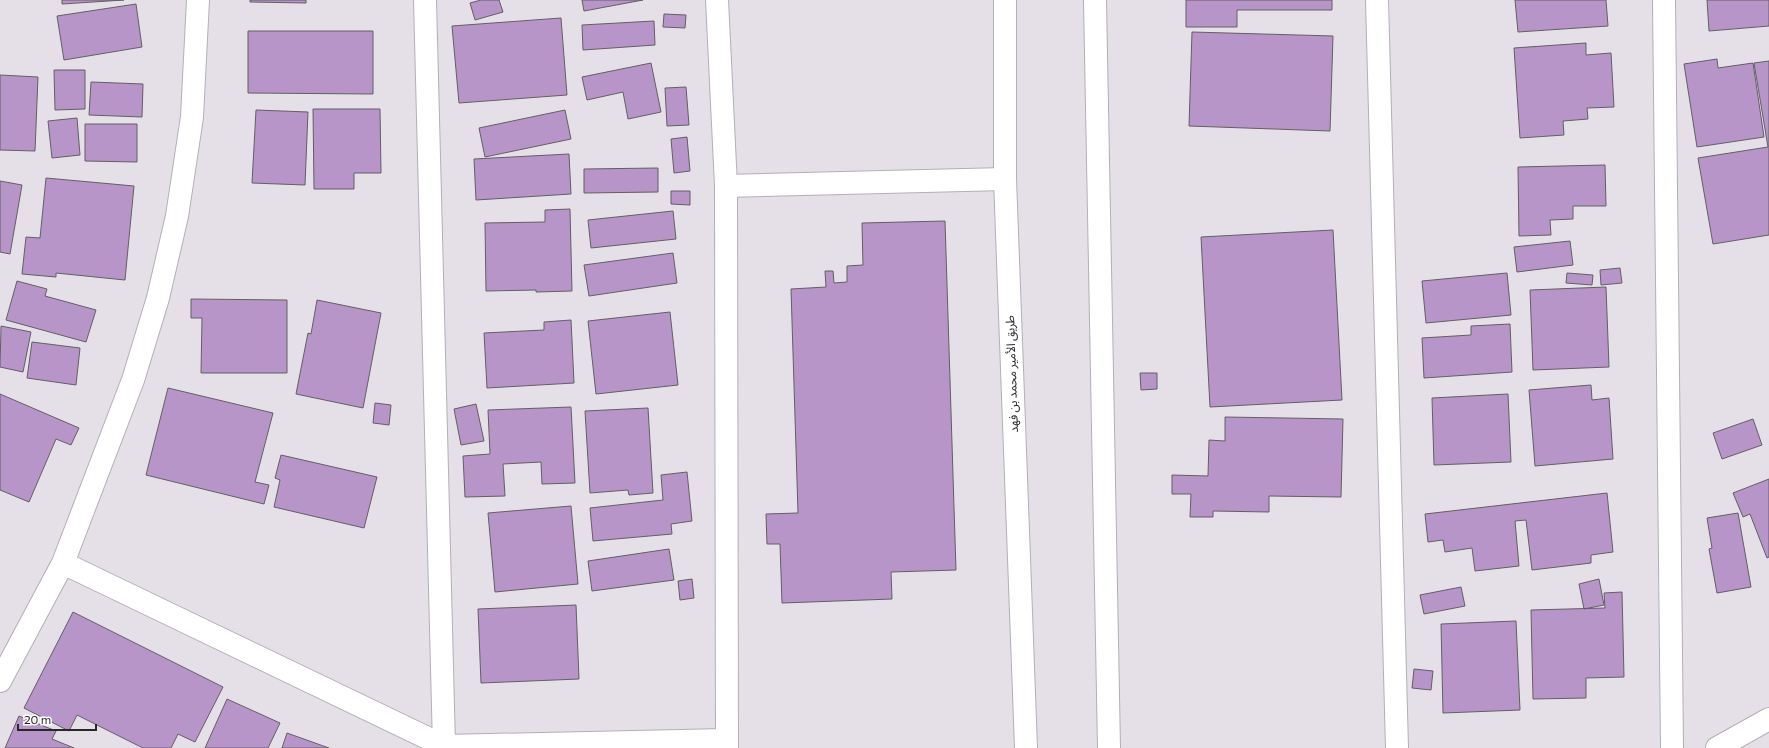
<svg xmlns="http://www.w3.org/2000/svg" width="1769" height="748" viewBox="0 0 1769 748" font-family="Commissioner,'Noto Sans Arabic',sans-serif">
<rect width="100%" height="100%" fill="#e5e0e8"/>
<path fill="#b895c8" stroke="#635e65" d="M62 0H124L62 4Z
M250 0H306V3L250 2Z
M481 0H499L503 12 475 20 470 3Z
M582 0H643L584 11Z
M1186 0H1332V10H1237V27H1186Z
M1515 0H1606L1608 26 1518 32Z
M1707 0H1769V26L1709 31Z
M136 4 142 47 64 60 57 16Z
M664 14 686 15 685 28 663 27Z
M561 18 567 95 459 103 452 26Z
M654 21 655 45 583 50 582 25Z
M248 31H373V94L248 93Z
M1192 32 1333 36 1330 131 1189 126Z
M1586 43V55L1611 53 1614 107 1587 108 1588 119 1563 121 1564 135 1520 138 1514 48Z
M1717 59 1718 68 1753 63 1764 137 1697 147 1684 64Z
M1769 61V235L1713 244 1698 158 1768 147 1754 63Z
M651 63 661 112 628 119 623 92 587 100 582 77Z
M54 70H85V109L55 110Z
M0 75 38 77 35 151 0 150Z
M91 82 143 84 142 117 89 115Z
M686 87 689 125 667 126 665 88Z
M313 109H380L381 173H354V189H314Z
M256 110 308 112 305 185 252 183Z
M565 110 571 139 485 157 479 128Z
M77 118 80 155 52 158 48 121Z
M85 124H137V162L85 161Z
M687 137 690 171 674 173 671 139Z
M569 154 571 194 476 200 474 159Z
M1605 165 1606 206H1573V219L1550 220 1551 235 1519 236 1518 167Z
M658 168V192L584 193V169Z
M46 178 134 186 125 280 56 273V277L22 274 26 237 40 238Z
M0 181 22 185 10 254 0 252Z
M671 191H690V205L671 204Z
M570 209 572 291 536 292V290L486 291 485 223 545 222V210Z
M673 211 676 239 591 248 588 220Z
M945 221 956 570 891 572 892 599 782 603 780 544H767L766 514 798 513 791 289 826 287 825 271H833L834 283 847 282V266L863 265 862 223Z
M1333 230 1342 400 1210 407 1201 237Z
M1570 241 1573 265 1517 272 1514 247Z
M673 253 677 283 589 296 584 265Z
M1620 268 1622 283 1601 285 1600 270Z
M1507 273 1511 315 1426 323 1422 281Z
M1567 273 1593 275 1592 285 1566 283Z
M17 281 47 289 45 296 96 310 86 342 6 320Z
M1606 287 1609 367 1533 370 1530 290Z
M191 299 287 300V373H201L202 318H191Z
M317 300 381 313 363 408 296 394 308 333 311 334Z
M670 312 678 385 596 394 588 321Z
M571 320 574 383 487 388 484 333 544 330V322Z
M1510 324 1512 372 1424 378 1422 338 1471 335V326Z
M1 326 31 332 23 372 0 367Z
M32 342 80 348 76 385 27 378Z
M1140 373H1157V389L1141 390Z
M1591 385 1592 400 1609 398 1613 459 1535 466 1529 390Z
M168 388 273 413 255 482 269 485 264 504 146 475Z
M0 394 79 428 71 445 56 439 29 502 0 490Z
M1508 394 1511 462 1434 465 1432 398Z
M375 403 391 405 389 425 373 423Z
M476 404 484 441 461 445 454 409Z
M571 407 575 483 542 484 541 462 503 464 505 496 465 497 463 456 490 454 488 410Z
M648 408 653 493 629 495 628 490 590 493 585 411Z
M1225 417 1343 419 1341 497 1269 496V512L1213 511V517H1190L1191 494H1172V475L1208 476 1209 440 1225 441Z
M1753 419 1762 445 1722 459 1713 433Z
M281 455 377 477 364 528 274 507 280 480 275 478Z
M687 472 692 521 671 524 672 534 593 541 590 508 663 500 661 475Z
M1769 479V557L1767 558 1750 514 1743 517 1733 493Z
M1607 493 1613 552 1591 555V563L1532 570 1526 520 1515 521 1519 566 1475 571 1472 548 1445 552 1443 540 1428 542 1425 514Z
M571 506 578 584 495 592 488 513Z
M1738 513 1751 587 1717 593 1709 549 1712 548 1707 518Z
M669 549 674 580 592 591 588 561Z
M692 579 694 598 680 600 678 581Z
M1599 579 1604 605 1584 609 1579 584Z
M1461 587 1465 606 1424 614 1420 595Z
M1622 592 1624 677 1586 678V698L1533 699 1531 610 1605 608 1604 593Z
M576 605 579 679 481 683 478 609Z
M73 612 223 687 195 742 178 734 171 748H143L77 715 69 731 24 708Z
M1516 621 1520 710 1443 713 1441 624Z
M1414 669 1433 671 1431 690 1412 688Z
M227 699 280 723 268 748H205Z
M19 716 56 731 52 739 74 748H5Z
M287 733 329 748H282Z"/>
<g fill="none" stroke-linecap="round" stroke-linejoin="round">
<g stroke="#b4afb7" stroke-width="24">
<path id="minor" d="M425 0 444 746
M717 0 726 186 727 748
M1377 0 1397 748
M1664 0 1672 748
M726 186 1005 179
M63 563 444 746 726 740
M0 681 63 563 133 380 158 298 177 216 192 117 198 0
M1717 748 1769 719"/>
</g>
<g stroke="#b4afb7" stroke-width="24">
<path id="tertiary" d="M1005 0V179L1026 748
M1095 0 1109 748"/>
</g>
<use href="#minor" stroke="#fff" stroke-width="22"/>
<use href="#tertiary" stroke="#fff" stroke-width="22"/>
</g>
<g text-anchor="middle" stroke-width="4" stroke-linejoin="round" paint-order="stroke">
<g font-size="12" fill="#29272a" stroke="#fff">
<text transform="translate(1012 374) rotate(-92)" y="4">طريق الأمير محمد بن فهد</text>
</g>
</g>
<path d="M18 724v6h78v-6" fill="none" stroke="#29272a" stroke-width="2"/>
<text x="24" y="724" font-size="12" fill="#29272a" stroke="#ffffff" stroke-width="3" paint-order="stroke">20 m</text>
</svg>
